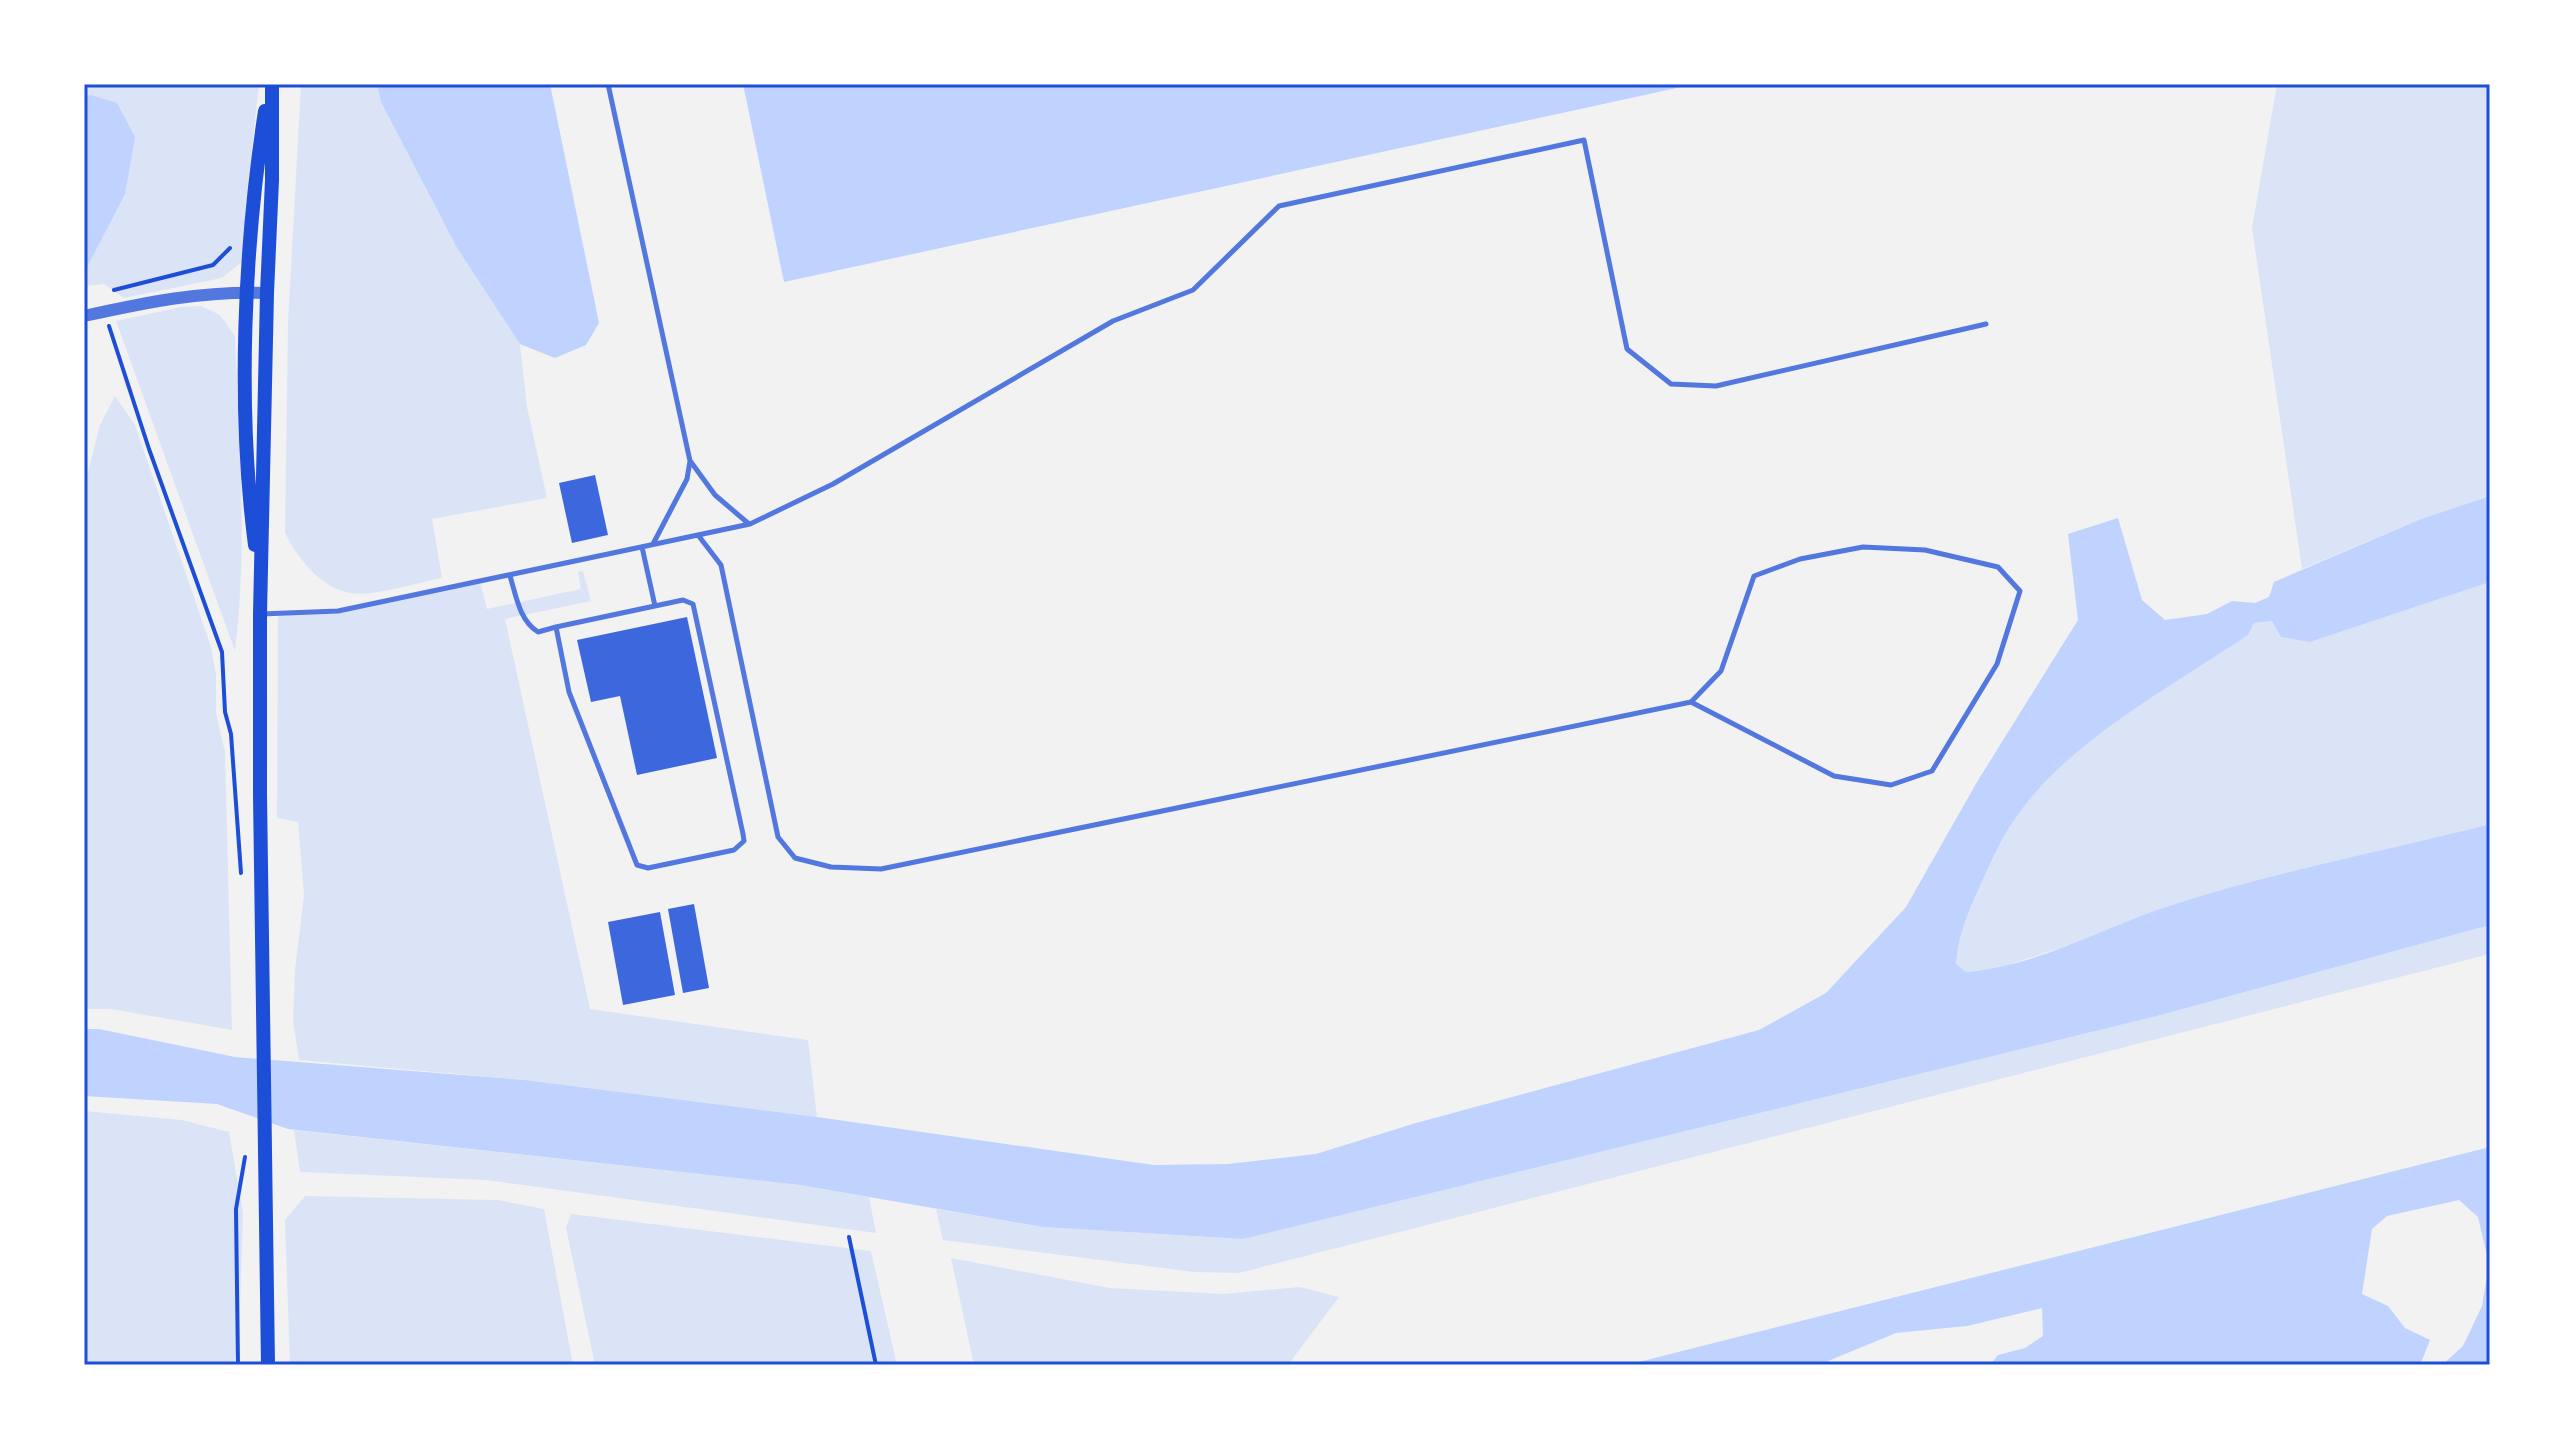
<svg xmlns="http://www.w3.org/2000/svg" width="2574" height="1449" viewBox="0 0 2574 1449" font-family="'Sofia Sans Condensed',sans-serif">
<rect width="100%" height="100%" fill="#f2f2f2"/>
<path fill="#dbe4f7" d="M84 84H259L246 201 243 261 222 278 124 298 104 284 84 286C84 254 110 221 125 194L91 95 84 96Z
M301 84H377L381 102 457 248 520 344 527 407 547 498 432 519 442 578C417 583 385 593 360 594 325 594 299 561 285 533L288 322Z
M2277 84H2490V496L2421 519 2302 569 2252 228Z
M201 306 220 315 235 336C239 441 248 546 235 651L116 321 181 307Z
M115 396 135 425 211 647 216 675V713L225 752 232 1030 111 1009H84V488L100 425Z
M583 571 591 601 505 619 590 1009 808 1040 817 1117 525 1080 299 1060 293 1021 295 970 304 895 298 822 277 818 278 614 338 611 480 582 487 609 581 589 578 572Z
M2490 582V824L2174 904 2076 943 1995 969 1966 972 1956 965C1958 935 1969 911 1981 884 1991 862 2001 839 2014 819 2065 742 2173 687 2248 635L2254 623 2272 621 2310 642Z
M2490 925V954L1239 1273 1194 1272 943 1240 936 1209 1043 1227 1243 1239 2157 1016Z
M84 1111 182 1120 229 1132 243 1213 239 1340 234 1365H84Z
M294 1130 800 1185 869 1197 876 1233 486 1180 300 1172Z
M305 1196 498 1200 544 1209 573 1365H290L285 1220Z
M571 1214 871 1251 897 1365H595L566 1228Z
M951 1258 1110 1288 1223 1294 1300 1287 1339 1297 1288 1365H974Z"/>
<path fill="#bfd3fe" d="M377 84H550L599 323 586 345 555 358 520 344 457 248 381 102Z
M743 84H1695L784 282Z
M91 95 117 103 135 137 125 194 84 273V96Z
M2490 496V582L2310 642 2281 637 2272 621 2254 623 2248 635C2172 687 2066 742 2015 819 2001 838 1991 862 1981 884 1969 910 1958 935 1956 964L1966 972C2040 966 2105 926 2175 904 2278 871 2386 851 2490 824V925L2157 1016 1243 1239 1043 1227 800 1185 288 1129 217 1104 84 1096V1029H99L235 1057 525 1080 817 1117 1154 1165 1228 1164 1316 1154 1416 1123 1759 1030 1826 993 1906 907 1977 782 2078 620 2068 534 2118 518 2142 600 2165 620 2207 614 2232 601 2255 603 2269 597 2274 582 2421 519Z
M2490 1147V1365H2442L2463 1346 2482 1306 2489 1264 2478 1217 2459 1200 2387 1216 2372 1229 2362 1294 2388 1306 2405 1328 2430 1340 2420 1365H1990L1998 1355 2025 1348 2043 1336 2042 1308 1967 1326 1896 1333 1828 1361 1830 1365H1627Z"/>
<path fill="#3d67dc" d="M595 475 608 535 572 543 559 483Z
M687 617 717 758 637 775 620 696 591 702 577 640Z
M694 904 709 988 683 993 668 909Z
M660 912 675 995 623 1005 608 922Z"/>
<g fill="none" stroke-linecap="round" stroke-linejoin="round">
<path stroke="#1d4ed8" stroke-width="4" d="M114 290 213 265 230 248
M109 326 149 449 222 652 225 712 231 734 241 873
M849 1237 876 1365
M238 1365 236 1209 245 1157"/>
<path stroke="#5277de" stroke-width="5" d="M608 84 690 461 687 479 653 544
M691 462 715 495 749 524
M698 535 721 565 778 837 795 858 831 867 881 869 1691 702 1721 671 1754 576 1800 559 1863 547 1925 550 1998 567 2020 591 1997 664 1932 771 1891 785 1834 776 1691 702
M642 547 655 606
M510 576C516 595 519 620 538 632L556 627 683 600 693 604 743 834 744 841 734 850 648 868 637 865 569 692 556 627
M261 614 338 611 750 524 833 484 1113 321 1193 290 1279 206 1584 140 1627 349 1671 384 1716 386 1986 324"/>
<path stroke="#5277de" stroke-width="12" d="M84 316C148 302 200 291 267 293"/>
<path stroke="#1d4ed8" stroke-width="14" d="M255 545C237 407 244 248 265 111
M268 1365 260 795V614L267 293 272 180V84"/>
</g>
<rect width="2574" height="1449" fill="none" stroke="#ffffff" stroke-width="172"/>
<rect x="86" y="86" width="2402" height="1277" fill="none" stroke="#1d4ed8" stroke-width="3"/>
</svg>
